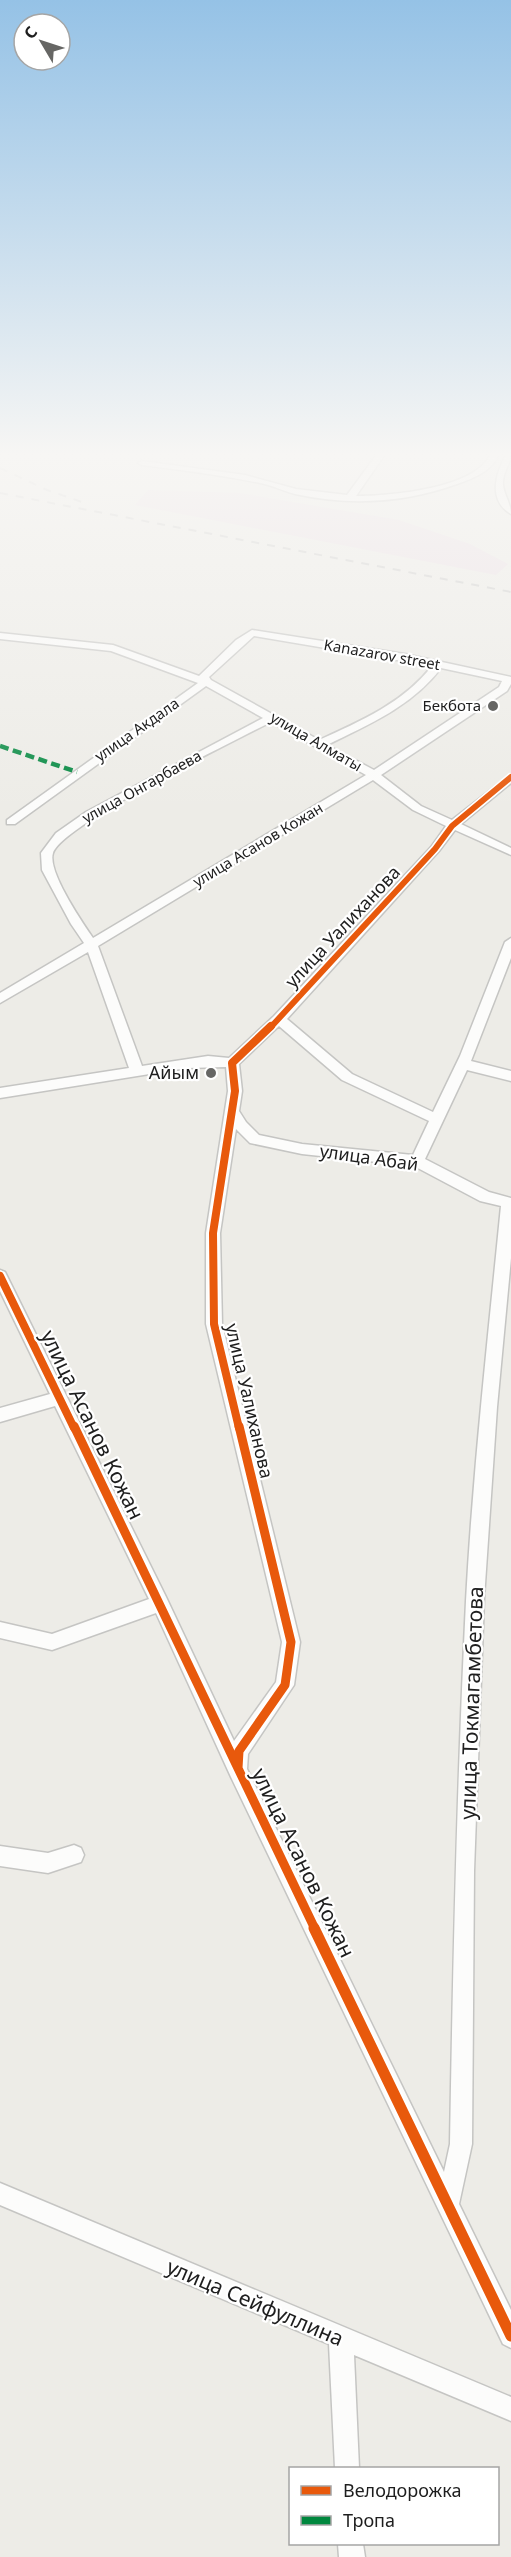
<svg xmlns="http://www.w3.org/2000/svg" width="511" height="2557" viewBox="0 0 511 2557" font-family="'Noto Sans',sans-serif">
<rect width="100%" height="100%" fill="#edece7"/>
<path fill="#ebdfe5" d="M148 490 239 493 399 520 470 544 508 564 496 575 135 505Z"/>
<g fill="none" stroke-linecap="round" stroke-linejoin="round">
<g stroke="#c5c5c3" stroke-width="3">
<path id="minor" d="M378 453H386L356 496C389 496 477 489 491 453H499C493 471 474 478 457 484 404 503 349 506 295 494 283 491 272 485 260 483 221 475 181 470 142 465L138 463 142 461 245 475 296 489 347 495Z
M507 453H511C511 463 504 470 503 481 502 493 511 502 511 514 487 500 496 472 507 453Z
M252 630 405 654 511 677V684L507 691 381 775 421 806 452 820 511 774V783L461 824 511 848V855L455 830 439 851 287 1019 352 1074 433 1112 460 1056 505 942 511 938V958L471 1061 511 1071V1081L467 1070 425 1159 489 1192 511 1198V1258L497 1407 484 1599 474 1871 472 2144 459 2204 511 2310V2348L503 2344 231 1777 156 1613 52 1650 0 1638V1622L52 1634 149 1599 55 1406 0 1422V1408L50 1394 0 1291V1270L5 1272 7 1276 166 1597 234 1741 276 1682 282 1642 206 1324V1233L228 1091 226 1067 187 1068 0 1098V1088L129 1068 88 952 0 1003V993L84 943 71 924 42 870 41 853 56 833 86 812 263 718 206 686 15 824H7V820L198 683 111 651 0 639V633L113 645 199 676 236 640ZM254 636 432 666C403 703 361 721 319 740L211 680 209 677ZM441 668 502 681 499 687 374 770 327 745C370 724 412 706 441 668ZM271 722 366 775 93 938C82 922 47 871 53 853 62 825 236 740 271 722ZM373 780 413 810 446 826 431 847 274 1016 229 1058 208 1056 142 1066 98 946ZM279 1026 342 1080 429 1121 413 1155 302 1144 259 1135 246 1122 239 1111 242 1091 239 1064ZM236 1129 250 1143 302 1154 414 1166 480 1201 501 1206C488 1338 473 1469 466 1601 457 1782 453 1963 450 2144L444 2172 247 1769 248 1754 294 1685 300 1642 222 1324 220 1233Z
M74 1845 81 1848 84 1855 81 1862 48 1873 0 1866V1846L48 1853Z
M0 2183 511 2397V2421L354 2355 359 2468H335L329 2344 0 2205Z
M338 2544H363L365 2557H339Z"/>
</g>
<use href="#minor" fill="#fcfcfb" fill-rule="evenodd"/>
<path stroke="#cacac9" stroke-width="2" stroke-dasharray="8 8" stroke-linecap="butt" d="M0 468 47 490 82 502
M0 493 511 592"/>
<path stroke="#00873e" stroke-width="4.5" stroke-dasharray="9 4.5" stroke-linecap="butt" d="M0 746 77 772"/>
<g stroke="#fff" stroke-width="9">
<path id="cycleway-far3" d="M270 1028 435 849 452 826 511 777"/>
</g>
<g stroke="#fff" stroke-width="11">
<path id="cycleway-far2" d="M0 1276 74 1428
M239 1428 214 1324 213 1233 235 1091 232 1063 271 1026"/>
</g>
<g stroke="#fff" stroke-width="13">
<path id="cycleway-far1" d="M74 1426 315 1929
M238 1768 239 1751 285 1685 291 1642 239 1426"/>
</g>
<g stroke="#fff" stroke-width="15">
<path id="cycleway" d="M314 1928 511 2336"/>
</g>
<use href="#cycleway-far3" stroke="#e8590c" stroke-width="6"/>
<use href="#cycleway-far2" stroke="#e8590c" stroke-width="8"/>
<use href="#cycleway-far1" stroke="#e8590c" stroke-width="9"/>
<use href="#cycleway" stroke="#e8590c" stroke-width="11"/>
</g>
<linearGradient id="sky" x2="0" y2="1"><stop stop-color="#95c2e6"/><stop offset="0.56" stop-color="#f7f6f4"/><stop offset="1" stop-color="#f7f6f4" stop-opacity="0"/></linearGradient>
<rect width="511" height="811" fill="url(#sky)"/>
<g fill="#666664" stroke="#fff" stroke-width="2">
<circle cx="493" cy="706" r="6"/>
<circle cx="211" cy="1073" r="6"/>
</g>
<g text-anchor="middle" stroke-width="4.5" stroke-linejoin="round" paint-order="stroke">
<g font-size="15" fill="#1e1e1e" stroke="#fff">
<text transform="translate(382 655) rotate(10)" y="5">Kanazarov street</text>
<text transform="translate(137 730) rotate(-35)" y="5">улица Акдала</text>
<text transform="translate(316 742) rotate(30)" y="5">улица Алматы</text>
<text transform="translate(142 787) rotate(-29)" y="5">улица Онгарбаева</text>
<text transform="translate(258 845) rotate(-31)" y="5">улица Асанов Кожан</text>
</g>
<g font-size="15" fill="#1e1e1e" stroke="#fff" text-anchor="end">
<text x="481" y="711">Бекбота</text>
</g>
<g font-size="18" fill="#1e1e1e" stroke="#fff">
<text transform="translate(343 927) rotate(-47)" y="6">улица Уалиханова</text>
<text transform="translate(369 1158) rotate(8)" y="6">улица Абай</text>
<text transform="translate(249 1401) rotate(77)" y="6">улица Уалиханова</text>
</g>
<g font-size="18" fill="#1e1e1e" stroke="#fff" text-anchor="end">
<text x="199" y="1079">Айым</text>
</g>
<g font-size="21" fill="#1e1e1e" stroke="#fff">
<text transform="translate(92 1425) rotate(64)" y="7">улица Асанов Кожан</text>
<text transform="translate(472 1703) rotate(-88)" y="7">улица Токмагамбетова</text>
<text transform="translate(303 1863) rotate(64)" y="7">улица Асанов Кожан</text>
<text transform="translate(255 2303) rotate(23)" y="7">улица Сейфуллина</text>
</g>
</g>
<rect x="289" y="2467" width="210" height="78" fill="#ffffff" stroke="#a5a5a5" stroke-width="1.5"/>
<rect x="301" y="2486" width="30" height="9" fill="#e8590c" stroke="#a5a5a5" stroke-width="1.5"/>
<text x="343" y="2497" font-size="18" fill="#1e1e1e">Велодорожка</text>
<rect x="301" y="2516" width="30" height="9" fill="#00873e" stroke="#a5a5a5" stroke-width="1.5"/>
<text x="343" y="2527" font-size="18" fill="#1e1e1e">Тропа</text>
<g transform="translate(42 42) rotate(309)"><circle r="28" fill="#ffffff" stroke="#a5a5a5" stroke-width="1.5"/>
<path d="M0-4.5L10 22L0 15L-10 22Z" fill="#666664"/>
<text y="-9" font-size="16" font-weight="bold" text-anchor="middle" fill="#1e1e1e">С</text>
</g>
</svg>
